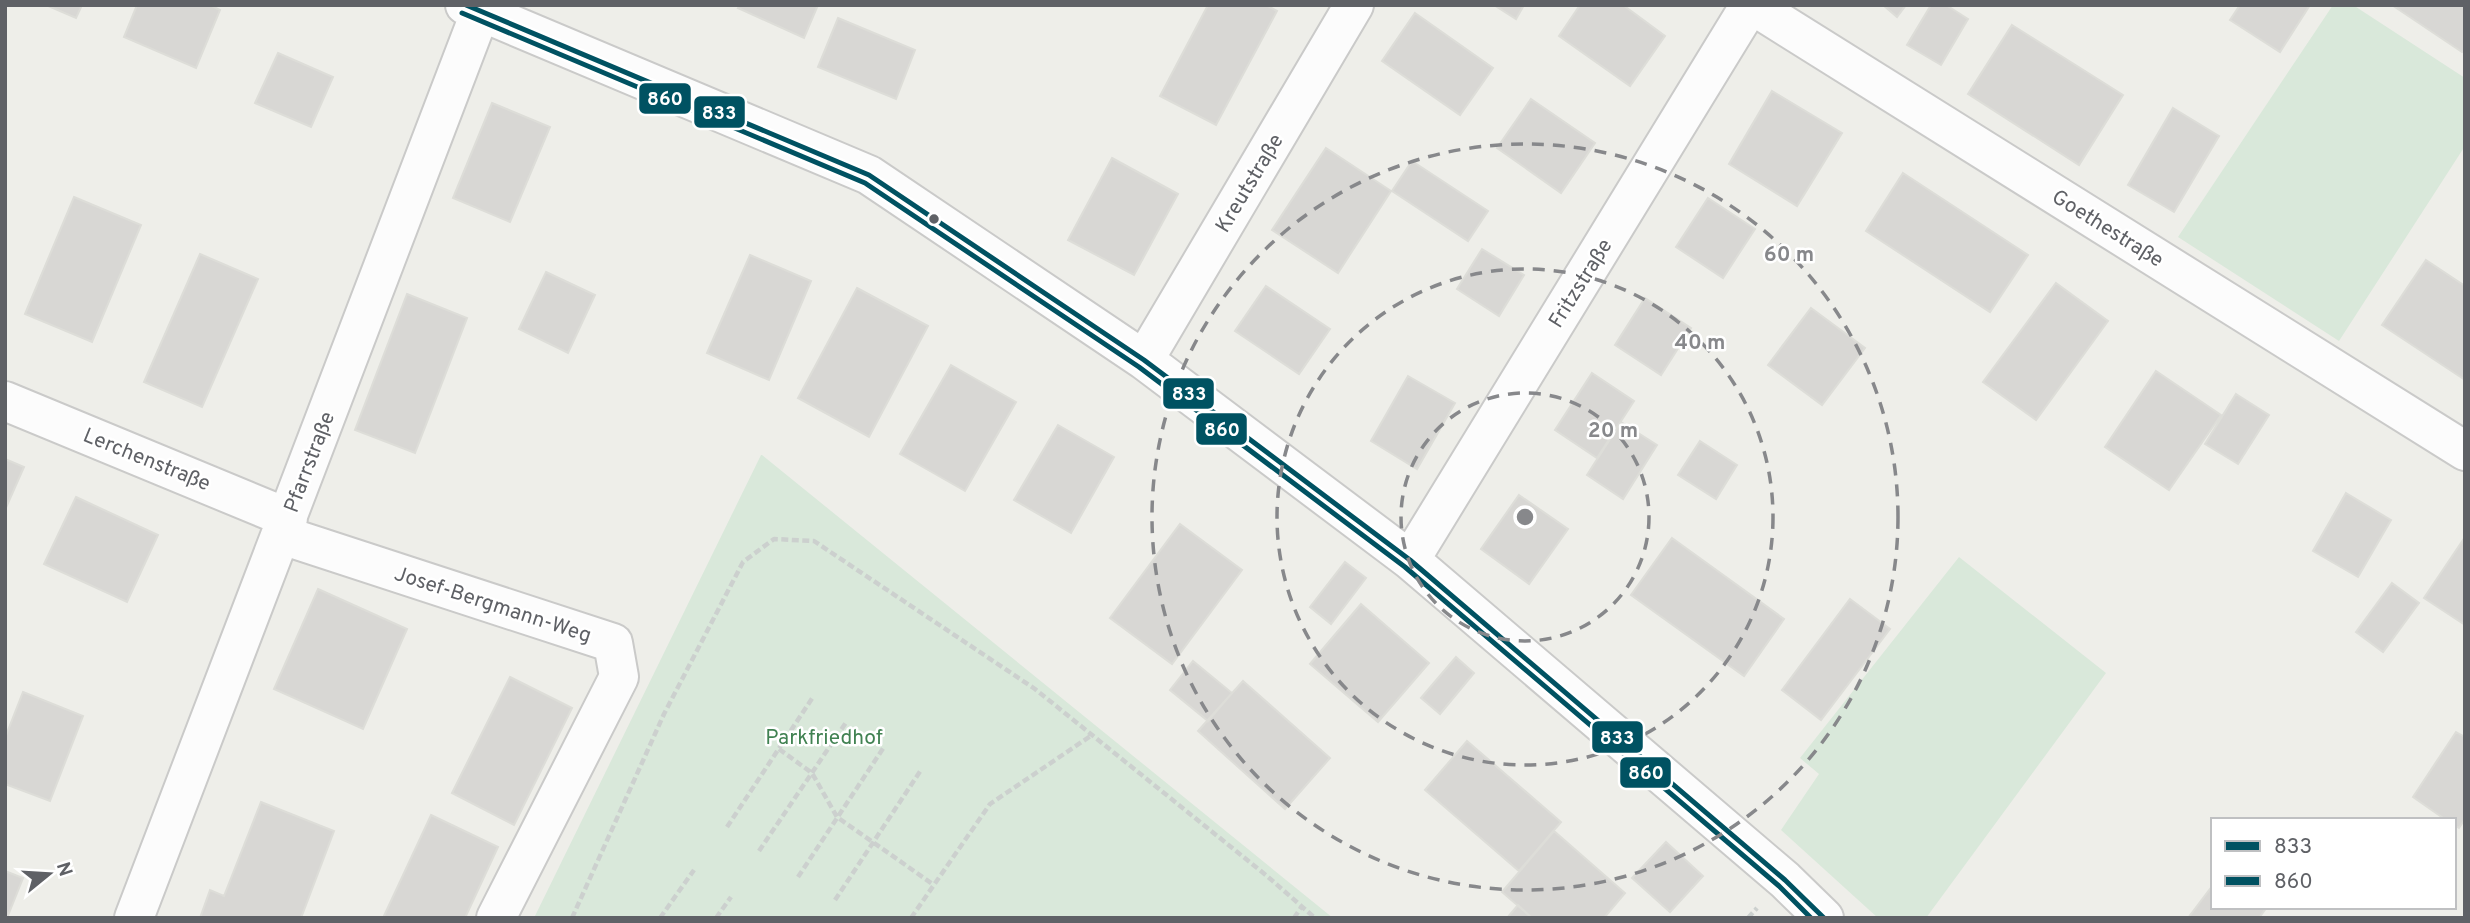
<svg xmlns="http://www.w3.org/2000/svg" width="2470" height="923" viewBox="0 0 2470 923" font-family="Overpass,sans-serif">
<rect width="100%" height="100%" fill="#eeeee9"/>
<path fill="#d9e8da" d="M2333 5H2353L2465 78V146L2339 341 2178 237Z
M761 455H762L1333 918H534Z
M1959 557 2106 673 1926 918H1878L1781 830 1819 774 1800 758Z"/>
<path fill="#d8d7d4" stroke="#ddddd8" stroke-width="2" d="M46 5H82L76 18Z
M137 5H210L220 10 196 68 124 37Z
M740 5H818L804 38 738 8Z
M1208 5H1266L1277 11 1216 125 1160 96Z
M1494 5H1524L1516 19Z
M1580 5H1623L1665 36 1630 86 1559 36Z
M1883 5H1906L1897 17Z
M1931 5H1946L1968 19 1941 65 1907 45Z
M2240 5H2310L2280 52 2230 20Z
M2392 5H2465V49L2462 52Z
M1415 13 1493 68 1460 115 1382 61Z
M838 18 915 50 896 99 818 67Z
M2012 25 2123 95 2079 165 1968 94Z
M278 53 333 77 311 127 255 103Z
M1772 91 1842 133 1797 206 1729 164Z
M1531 99 1595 143 1561 193 1497 148Z
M492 103 550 127 510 222 453 198Z
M2173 108 2219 136 2174 212 2128 185Z
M1326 148 1391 191 1338 273 1272 230Z
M1112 158 1178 194 1134 275 1068 240Z
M1412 161 1488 211 1468 241 1392 191Z
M1903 173 2028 255 1990 312 1866 231Z
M74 197 141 225 92 342 25 314Z
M1708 198 1755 229 1723 278 1676 247Z
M1482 249 1524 275 1499 316 1457 289Z
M200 254 258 279 202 407 144 382Z
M750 255 811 281 769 380 707 353Z
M2426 260 2465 286V380L2382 325Z
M546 272 595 295 568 353 519 329Z
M2056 283 2108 321 2036 420 1983 382Z
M1266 286 1330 329 1299 374 1235 331Z
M857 288 928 326 869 437 798 398Z
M407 294 467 318 415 453 355 430Z
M1645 298 1691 328 1661 375 1615 345Z
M1811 308 1865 348 1822 405 1768 365Z
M951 365 1016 402 965 491 900 454Z
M2156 371 2221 415 2169 490 2105 447Z
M1592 373 1634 401 1597 458 1555 430Z
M1408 376 1455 403 1417 469 1371 441Z
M2236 394 2269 415 2238 464 2205 444Z
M1621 422 1657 445 1623 499 1587 475Z
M1058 425 1114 457 1071 533 1014 500Z
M1700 441 1737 465 1716 499 1678 475Z
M5 459 24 467 5 510Z
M2346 493 2391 520 2358 577 2313 551Z
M1519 495 1568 529 1529 584 1481 549Z
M76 497 158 535 127 602 44 564Z
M1180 524 1242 570 1172 664 1110 618Z
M2465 537V625L2424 598Z
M1672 538 1784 619 1744 676 1631 595Z
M1345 562 1366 578 1331 624 1310 607Z
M2392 583 2419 603 2383 652 2356 632Z
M318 589 407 629 363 729 274 689Z
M1850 599 1890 629 1821 720 1782 690Z
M1361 604 1429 663 1378 722 1310 664Z
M1456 657 1474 673 1440 714 1421 698Z
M1193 661 1232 693 1208 721 1170 690Z
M510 677 572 708 514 825 452 793Z
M1243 681 1330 758 1285 809 1198 731Z
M23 692 83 716 50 801 5 784V738Z
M2456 732 2465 737V819L2459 828 2454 825V820H2446L2413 797Z
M1467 741 1561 822 1519 871 1425 790Z
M261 802 334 831 301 918H200L210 890 224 896Z
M431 815 498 847 465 918H383Z
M1554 831 1625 893 1604 918H1532L1502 892Z
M1666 842 1703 876 1670 912 1632 878Z
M5 871 23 878 7 918H5Z
M2213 885V907H2267L2259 918H2188Z
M1518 905 1532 918H1507Z"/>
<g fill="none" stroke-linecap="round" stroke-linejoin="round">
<g stroke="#cacac9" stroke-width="42">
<path id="street" d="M465 5 869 175 1144 360 1410 560 1785 880 1824 918
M1752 5 2465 451
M1144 360 1354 5
M5 401 288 518
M282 535 613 643 619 677 496 918
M1410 560 1750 5
M134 918 483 5"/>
</g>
<path stroke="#ccd0ce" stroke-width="4.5" stroke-dasharray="7 3.5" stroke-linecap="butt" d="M779 749 812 773 837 817 934 885
M727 827 813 697
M759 851 847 721
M798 877 884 747
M835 900 921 770
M572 918 664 714 743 562 774 539 814 541 1035 689 1267 876 1315 918
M660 918 694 870
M716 918 731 897
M911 918 990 804 1092 735
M1294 918 1302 906
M1748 918 1757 908"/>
<use href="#street" stroke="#fcfcfc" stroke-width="38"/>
<g stroke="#fff" stroke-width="10">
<path id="bus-1" d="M466 5 869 175 1144 360 1410 560 1785 880 1824 918"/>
</g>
<g stroke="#fff" stroke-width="10">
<path id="bus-2" d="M462 13 865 183 1139 367 1405 567 1779 886 1811 918"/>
</g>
<use href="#bus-1" stroke="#005262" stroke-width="5"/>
<use href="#bus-2" stroke="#005262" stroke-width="5"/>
</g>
<g fill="none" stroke="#87888b" stroke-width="3.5" stroke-dasharray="12 9">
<circle cx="1525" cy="517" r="124"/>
<circle cx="1525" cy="517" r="248"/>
<circle cx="1525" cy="517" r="373"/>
</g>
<circle fill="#5f6166" stroke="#fff" stroke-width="2.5" cx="934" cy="219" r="6"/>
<g text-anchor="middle" stroke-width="5" stroke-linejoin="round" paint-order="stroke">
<g font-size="21" fill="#5f6166" stroke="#fff">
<text transform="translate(1249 183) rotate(-59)" y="7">Kreutstraße</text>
<text transform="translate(2108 228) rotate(32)" y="7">Goethestraße</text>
<text transform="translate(1580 283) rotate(-58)" y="7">Fritzstraße</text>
<text transform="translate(147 459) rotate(22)" y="7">Lerchenstraße</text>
<text transform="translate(309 462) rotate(-69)" y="7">Pfarrstraße</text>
<text transform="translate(493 604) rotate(18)" y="7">Josef-Bergmann-Weg</text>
</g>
<g font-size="21" fill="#418252" stroke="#fff">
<text x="824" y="744">Parkfriedhof</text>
</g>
</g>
<circle cx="1525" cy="517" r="10" fill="#87888b" stroke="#fff" stroke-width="3.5"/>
<g font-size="21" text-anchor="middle" font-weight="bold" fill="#87888b" stroke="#fff" stroke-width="5" stroke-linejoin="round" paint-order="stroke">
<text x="1789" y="261">60 m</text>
<text x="1700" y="349">40 m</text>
<text x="1613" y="437">20 m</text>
</g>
<g stroke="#fff" stroke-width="2.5">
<rect x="638" y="82" width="54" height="33" rx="7" fill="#005262"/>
<rect x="693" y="95" width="53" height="34" rx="7" fill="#005262"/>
<rect x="1162" y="377" width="53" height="33" rx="7" fill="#005262"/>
<rect x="1195" y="412" width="53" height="34" rx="7" fill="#005262"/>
<rect x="1591" y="720" width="53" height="34" rx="7" fill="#005262"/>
<rect x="1619" y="756" width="53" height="33" rx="7" fill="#005262"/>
</g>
<g font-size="19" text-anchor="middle" font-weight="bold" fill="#fff">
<text x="665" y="105">860</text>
<text x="719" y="119">833</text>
<text x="1189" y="400">833</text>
<text x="1222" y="436">860</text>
<text x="1617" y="744">833</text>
<text x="1646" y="779">860</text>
</g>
<rect width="2470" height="923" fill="none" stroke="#5f6166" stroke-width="14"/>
<rect x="2211" y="818" width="245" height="91" fill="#ffffff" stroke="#bfc0c2" stroke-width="2"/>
<rect x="2225" y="841" width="35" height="10" fill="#005262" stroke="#bfc0c2" stroke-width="2"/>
<text x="2274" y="853" font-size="21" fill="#5f6166">833</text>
<rect x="2225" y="876" width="35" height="10" fill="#005262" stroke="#bfc0c2" stroke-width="2"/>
<text x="2274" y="888" font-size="21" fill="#5f6166">860</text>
<g transform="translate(49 874) rotate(72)" stroke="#ffffff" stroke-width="5" paint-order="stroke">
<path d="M0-5L12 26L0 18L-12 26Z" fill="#5f6166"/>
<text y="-10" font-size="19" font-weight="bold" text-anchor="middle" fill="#5f6166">N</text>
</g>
</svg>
